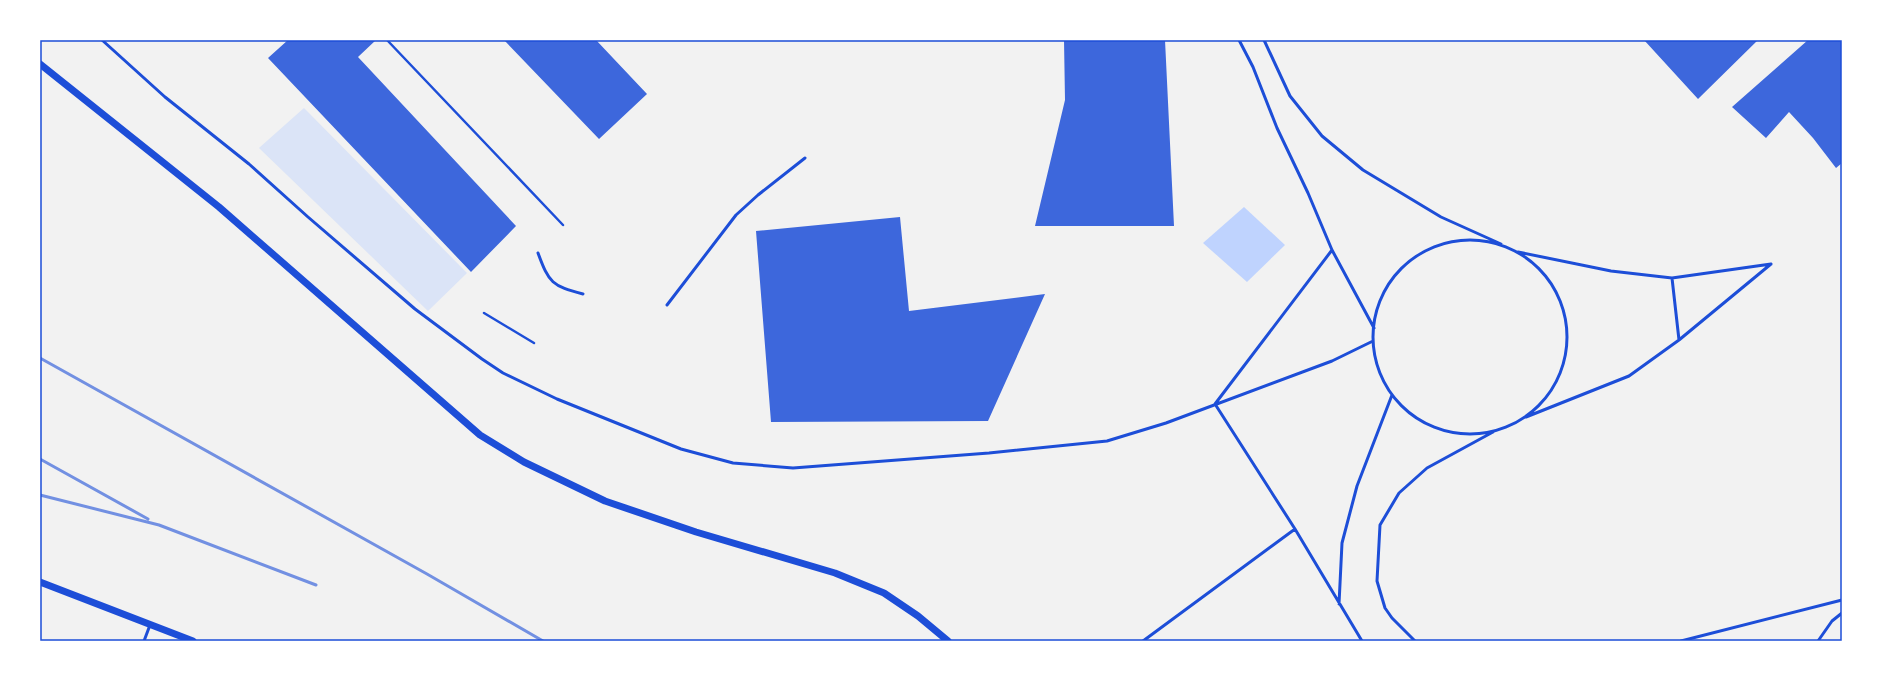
<svg xmlns="http://www.w3.org/2000/svg" width="1882" height="681" viewBox="0 0 1882 681" font-family="Inter,sans-serif">
<rect width="100%" height="100%" fill="#f2f2f2"/>
<path fill="#dbe4f7" d="M304 108 467 273 428 311 259 148Z"/>
<path fill="#bfd3fe" d="M1244 207 1285 245 1247 282 1203 243Z"/>
<path fill="#3d67dc" d="M288 40H376L358 57 516 226 471 272 268 58Z
M504 40H596L647 94 599 139Z
M1064 40H1165L1174 226H1035L1065 100Z
M1644 40H1758L1698 99Z
M1808 40H1842V163L1836 168 1813 138 1789 112 1766 138 1732 107Z
M900 217 909 311 1045 294 988 421 771 422 756 231Z"/>
<g fill="none" stroke-linecap="round" stroke-linejoin="round">
<path stroke="#1d4ed8" stroke-width="2.5" d="M387 40 563 225
M484 313 534 343"/>
<path stroke="#1d4ed8" stroke-width="3" d="M102 40 165 97 249 164 308 217 415 309 482 359 503 373 557 399 681 449 733 463 793 468 989 453 1107 441 1166 423 1332 361 1373 341
M1239 40 1253 67 1277 128 1308 193 1332 250 1374 328
M1264 40 1290 96 1322 136 1363 170 1441 217 1501 244
M1373 337a97 97 0 1 1 194 0a97 97 0 1 1-194 0Z
M1518 252 1611 271 1672 278 1771 264
M538 253C549 283 552 286 583 294
M1672 278 1679 340
M667 305 736 215 758 195 805 158
M1215 404 1295 529 1362 641
M1215 404 1332 250
M1526 417 1629 376 1679 340 1771 264
M1339 604 1342 543 1357 486 1392 395
M144 641 150 625
M1143 641 1295 529
M1415 641 1392 618 1385 608 1377 581 1380 525 1399 493 1427 468 1493 432
M1681 641 1842 600
M1818 641 1832 621 1842 613"/>
<path stroke="#1d4ed8" stroke-width="7" d="M40 64 219 207 480 435 524 462 605 501 696 532 835 573 884 593 918 616 948 641
M40 582 193 641"/>
<path stroke="#7290e2" stroke-width="3" d="M40 358 427 574 543 641
M40 459 148 519
M40 495 159 525 316 585"/>
</g>
<rect width="1882" height="681" fill="none" stroke="#ffffff" stroke-width="82"/>
<rect x="41" y="41" width="1800" height="599" fill="none" stroke="#1d4ed8" stroke-width="1.5"/>
</svg>
